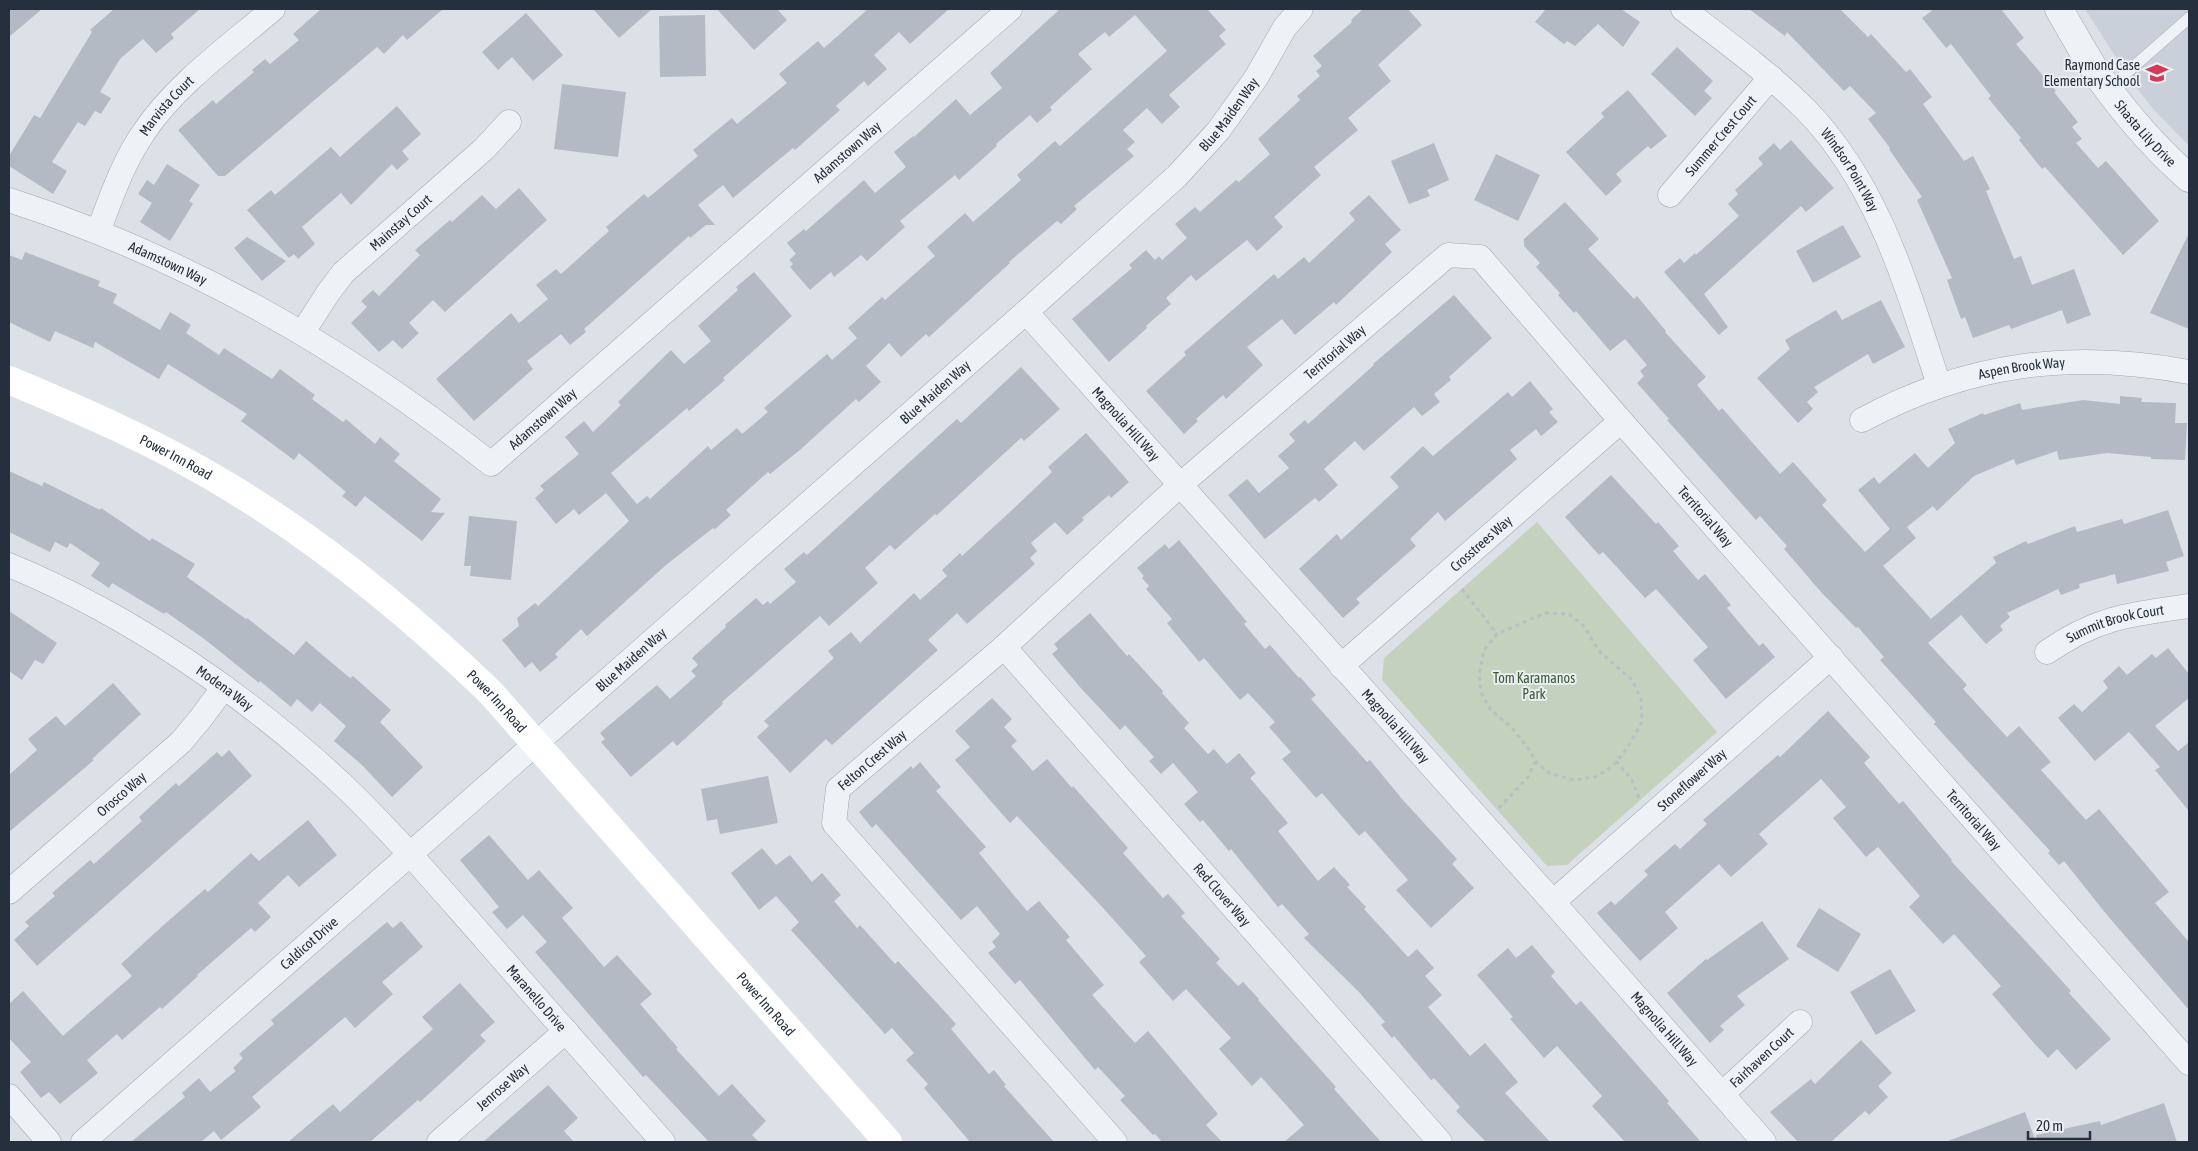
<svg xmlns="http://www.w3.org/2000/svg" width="2198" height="1151" viewBox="0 0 2198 1151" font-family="'Asap Condensed',sans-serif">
<rect width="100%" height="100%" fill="#dce1e7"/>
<path fill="#cad0d9" d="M2085 9H2189V146L2155 111 2134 85Z"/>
<path fill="#c3d1bd" d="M1537 522 1717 732 1567 865 1547 866 1382 680 1384 658Z"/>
<path fill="#b3bac4" d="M9 9H42L9 37Z
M114 9H200L171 34 174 38 156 53 143 39 120 59 100 92 111 98 101 114 95 111 85 126 78 122 52 162 67 171 53 194 9 166V156L34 115 40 118 92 32 90 30Z
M321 9H443L407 40 403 35 384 54 377 47 225 176H218L178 130 213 100 216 104 254 72 252 70 265 59 270 64 299 40 293 34Z
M593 9H652L619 38Z
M717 9H777L787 20 754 50Z
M868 9H949L910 44 899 32 874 55 887 69 868 86 864 81 836 106 840 110 795 150 793 148 733 198 723 185 698 205 715 225H706L690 238 689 236 584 329 586 332 570 345 561 334 527 361 533 369 474 421 436 379 511 313 519 323 548 299 536 285 556 269 561 274 609 231 606 227 644 194 648 198 698 156 693 150 732 118 737 124 787 83 779 74 818 41 824 48Z
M1060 9H1207L1226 30 1219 36 1226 44 1169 95 1180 107 1162 124 1147 108 1123 130 1135 142 1127 149 1134 156 1074 206 1077 209 1061 224 1057 221 1009 262 1010 263 929 337 926 334 901 357 889 343 866 366 881 382 859 402 856 399 801 449 770 474 768 472 726 510 731 515 715 529 713 528 666 565 587 636 581 629 555 654 558 657 540 672 532 662 525 668 502 640 519 626 517 618 535 603 538 606 629 521 606 493 579 515 574 509 556 524 535 498 544 490 540 486 579 454 565 437 584 421 593 432 621 405 618 402 671 350 684 364 711 341 698 326 738 290 736 287 754 272 792 316 723 378 725 380 689 411 687 408 611 473 637 504 647 496 650 499 708 446 711 450 737 428 742 434 768 412 764 408 827 354 832 360 857 338 848 328 882 297 885 300 935 256 927 247 965 213 973 222 1021 180 1017 175 1055 141 1060 146 1167 51 1135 15 1109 37 1105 32 1078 54 1092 69 1050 107 1052 110 1037 123 1030 115 996 144 997 146 959 180 955 175 900 221 905 227 867 261 861 255 834 277 831 272 810 290 790 267 793 264 789 260 796 254 787 243 804 229 806 231 864 180 875 193 906 167 894 152 913 136 914 137 956 99 970 115 1002 88 990 73Z
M1363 9H1408L1422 25 1378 65 1391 81 1348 118 1358 130 1314 167 1321 175 1274 217 1283 227 1257 251 1247 240 1196 281 1191 275 1166 298 1171 304 1146 326 1147 328 1109 362 1072 319 1132 268 1129 265 1146 250 1155 260 1159 256 1162 260 1187 238 1175 224 1195 207 1200 212 1236 180 1239 182 1270 154 1258 139 1300 100 1297 96 1320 76 1316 71 1322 66 1313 56 1352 22 1351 20Z
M1546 9H1621L1640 22 1623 47 1598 24 1575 46 1567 41 1564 44 1535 22Z
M1749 9H1840L1868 37 1871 34 1906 72 1910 69 1932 97 1923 104 1964 161 1973 156 1990 189 1986 191 2014 259 2021 256 2032 285 2074 269 2091 315 2067 324 2062 310 2011 329 2009 325 1973 338 1965 317 1961 319 1947 280 1952 278 1917 200 1922 197 1889 149 1890 148 1868 119 1876 113 1850 86 1844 91 1787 32 1785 36Z
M1934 9H2001L2024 38 2016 44 2056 91 2054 92 2078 122 2072 127 2082 139 2076 143 2098 168 2106 161 2159 221 2123 255 2045 167 2042 169 2019 140 2021 138 1988 98 1991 96 1951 44 1946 48 1922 18Z
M526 13 563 55 533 81 512 57 498 70 482 52Z
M705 15 706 76 660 77 659 16Z
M1677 47 1713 81 1704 91 1712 98 1695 116 1651 74Z
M562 84 626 92 618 157 554 149Z
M1628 90 1667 136 1651 149 1648 146 1616 174 1622 181 1606 196 1566 152 1604 117 1601 113Z
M397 106 421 134 402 151 409 159 397 170 392 164 351 205 341 193 302 227 315 244 298 259 294 254 289 258 247 210 271 190 275 195 331 147 340 157Z
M1791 140 1834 188 1806 212 1801 206 1704 294 1728 327 1719 335 1664 272 1680 258 1684 263 1695 253 1696 255 1739 216 1728 204 1738 194 1735 190 1763 164 1758 158 1774 143 1780 150Z
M1434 143 1449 180 1427 190 1430 196 1409 204 1391 161Z
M1496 154 1540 175 1518 221 1474 200Z
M167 164 200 185 189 201 193 204 170 241 140 222 152 203 138 194 147 180 154 185Z
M519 188 547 220 445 312 433 300 409 323 419 333 402 349 393 340 379 352 351 323 367 307 361 301 373 290 379 296 420 255 415 250 450 220 452 222 482 195 496 209Z
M1369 195 1401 230 1385 244 1392 252 1336 305 1334 302 1295 335 1282 319 1247 347 1263 365 1226 399 1223 395 1196 419 1198 421 1184 434 1146 391 1186 355 1184 352 1274 274 1278 279 1304 257 1309 263 1355 220 1349 213Z
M1565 202 1599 239 1588 249 1634 299 1637 296 1666 331 1665 332 1706 377 1697 385 1719 411 1722 408 1780 474 1793 462 1827 500 1822 505 1865 552 1890 529 1858 490 1874 477 1879 484 1915 453 1928 468 1955 443 1948 429 1983 413 1984 415 2020 403 2022 410 2083 400 2120 404V396L2142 398 2141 402 2176 403 2175 423H2187L2185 460 2151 459V457L2107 453 2059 460 2057 451 2016 465 2014 459 1974 476 1937 511 1933 506 1907 527 1916 538 1883 566 1931 619 1996 563 1993 557 2026 541 2028 544 2075 526 2077 532 2122 519 2124 524 2168 510 2184 556 2166 562 2169 571 2117 584 2115 574 2079 584 2080 588 2061 595 2058 589 2007 613 2010 617 2000 626 2003 630 1986 644 1961 615 1928 643 1967 685 1963 689 2007 737 2019 726 2051 762 2041 770 2086 820 2099 809 2169 892 2155 903 2189 942V1010L2107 915 2064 861 2059 865 2048 853 2050 851 1934 724 1936 722 1880 660 1884 657 1858 627 1856 628 1821 592 1784 549 1787 546 1760 516 1756 520 1667 420 1669 419 1637 383 1644 376 1640 371 1647 365 1625 339 1610 351 1576 311 1574 313 1558 295 1560 293 1536 267 1540 263 1524 246V239Z
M1843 225 1861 257 1813 283 1796 251Z
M2189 233V329L2150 313Z
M247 237 286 261 262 281 234 248Z
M25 252 100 281 98 286 117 294 113 303 160 330 170 312 191 325 186 333 219 355 224 348 272 379 280 369 315 395 312 399 343 422 346 419 375 444 380 437 400 454 394 461 441 499 431 512 445 513 422 541 365 496 356 507 342 496 346 492 299 453 294 460 241 421 247 414 168 364 159 379 95 342 93 348 55 331 50 342 9 322V255L22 260Z
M1454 295 1492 338 1449 377 1451 380 1434 394 1440 402 1422 416 1414 407 1364 451 1355 441 1324 469 1338 485 1319 502 1315 498 1265 539 1228 495 1247 479 1259 493 1289 468 1278 456 1295 441 1289 434 1305 420 1308 424 1374 365 1373 364Z
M1881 300 1905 347 1873 364 1868 354 1814 387 1818 392 1807 402 1813 409 1798 423 1757 378 1790 349 1785 340 1836 310 1842 320Z
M1021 367 1060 409 1024 441 1021 438 937 515 935 514 895 550 890 545 865 568 878 583 829 626 820 616 722 702 723 704 677 746 673 741 631 777 601 742 605 739 600 733 657 685 670 699 696 676 691 671 698 665 692 658 726 627 725 625 756 598 763 605 768 601 770 604 796 582 784 569 804 552 807 555 957 419 961 423Z
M1530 381 1553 409 1549 412 1558 422 1541 436 1536 429 1510 450 1517 459 1445 521 1438 512 1410 539 1416 546 1356 599 1360 603 1343 618 1299 569 1337 534 1341 540 1399 487 1390 477 1423 446 1433 456 1508 392 1512 397Z
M1086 433 1129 482 1111 498 1109 495 1082 518 1084 520 1067 535 1055 522 1031 543 1037 551 1030 558 1035 564 967 624 957 613 928 640 938 650 832 745 826 739 790 773 757 737 769 726 764 721 834 658 828 651 851 632 860 643 914 593 920 600 947 576 942 570 960 553 962 556 1012 510 1052 472 1048 467Z
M9 471 42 486 44 482 100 510 101 508 150 541 152 538 195 564 187 577 246 619 247 618 294 655 306 641 350 678 353 676 391 710 380 722 423 767 392 797 362 765 334 741 346 726 320 703 312 712 297 699 291 707 260 681 259 683 207 641 166 612 164 614 112 583 109 588 91 576 100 563 70 543 67 548 55 542 50 552 9 532Z
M1611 475 1656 524 1658 522 1679 546 1673 551 1698 580 1705 574 1731 605 1727 608 1759 646 1763 643 1775 657 1726 699 1693 660 1708 647 1656 589 1645 598 1603 552 1599 555 1565 517Z
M469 516 517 521 511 580 470 576 471 566H464Z
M1179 540 1247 622 1244 624 1265 649 1270 645 1299 678 1300 677 1316 695 1311 699 1367 762 1370 760 1402 799 1457 859 1452 864 1474 888 1431 928 1396 890 1408 880 1365 831 1359 836 1322 793 1316 798 1282 759 1291 752 1269 727 1275 722 1248 693 1240 700 1204 658 1199 662 1167 623 1172 619 1146 589 1149 586 1142 578 1144 576 1137 568 1165 544 1169 549Z
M9 611 57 643 43 664 35 660 22 680 9 671Z
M1090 613 1127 656 1129 654 1163 691 1162 693 1189 723 1184 728 1208 754 1214 749 1227 764 1239 753 1256 773 1250 778 1288 823 1278 831 1318 881 1334 867 1350 885 1347 887 1366 907 1364 909 1408 957 1417 949 1434 968 1425 976 1442 995 1428 1007 1470 1056 1485 1043 1518 1082 1505 1093 1550 1142H1486L1456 1111 1460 1107 1434 1078 1431 1080 1394 1036 1392 1038 1381 1025 1385 1022 1359 992 1304 938 1309 934 1282 904 1278 907 1231 849 1229 851 1203 820 1200 822 1184 804 1198 792 1173 763 1161 774 1149 761 1154 757 1125 725 1120 730 1079 686 1052 654 1058 649 1054 644Z
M2168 648 2189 674V698L2155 726 2178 751 2189 742V811L2155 770 2160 767 2129 732 2095 761 2058 718 2074 704 2082 712 2108 688 2103 681 2119 666 2127 675 2152 654 2156 658Z
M113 683 141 714 92 759 94 760 9 832V775L37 750 28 739 56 716 65 726Z
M992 698 1012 719 1004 727 1017 741 1011 746 1033 771 1047 759 1072 788 1073 786 1128 848 1123 853 1163 898 1168 894 1185 913 1181 916 1220 959 1216 963 1238 986 1243 982 1259 999 1258 1000 1336 1087 1334 1089 1381 1142H1284L1304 1125 1261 1077 1252 1086 1219 1049 1231 1038 1186 989 1173 1001 1139 962 1146 956 1104 909 1017 816 1010 823 955 760 970 747 955 731Z
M1828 711 1870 757 1864 763 1899 804 1903 801 1952 860 1951 861 2032 948 2071 991 2069 993 2111 1039 2076 1070 2057 1049 2048 1058 2033 1042 1992 994 2001 986 1954 934 1943 944 1909 907 1920 896 1878 847 1866 857 1833 818 1846 807 1821 779 1759 834 1768 844 1731 877 1719 864 1665 912 1678 928 1640 961 1597 913 1611 901 1615 905 1648 875 1644 871 1675 844 1680 849 1707 824 1703 820 1778 755 1780 757Z
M229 750 252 776 37 966 14 940 29 926 25 922 55 896 52 893 90 860 94 864 142 821 139 817 176 783 179 786 217 752 222 757Z
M920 762 941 787 936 791 986 847 979 853 1027 911 1039 901 1070 937 1066 940 1104 985 1092 995 1135 1043 1148 1031 1218 1114 1206 1125 1222 1142H1162L1155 1134 1153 1135 1120 1100 1125 1096 1098 1067 1095 1070 1020 980 1015 984 988 953 996 947 992 942 1000 934 977 906 961 920 876 824 872 828 859 812 911 766 913 769Z
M768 776 778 823 720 834 717 819 707 821 701 789Z
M308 820 337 855 299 887 288 875 258 903 271 917 255 932 251 928 197 975 198 976 162 1009 160 1007 122 1040 117 1034 87 1060 98 1073 60 1104 49 1092 41 1098 20 1072 31 1062 9 1038V1004L23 991 63 1036 65 1034 132 976 121 964 167 922 205 889 208 892 251 853 259 861Z
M489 835 528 880 539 870 573 908 562 918 604 967 617 955 652 994 640 1004 678 1048 676 1049 719 1096 732 1084 766 1121 752 1135 759 1142H709L646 1075 643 1077 535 952 547 942 523 915 507 929 492 912 499 907 460 860Z
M762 848 776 865 790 855 812 882 822 873 841 895 834 901 857 928 860 925 895 964 898 961 937 1003 956 1024 951 1029 989 1074 994 1070 1006 1085 1004 1086 1054 1142H970L924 1088 928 1084 906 1060 914 1053 892 1028 885 1034 791 930 799 922 776 896 759 910 731 873Z
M1819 908 1861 934 1838 972 1796 946Z
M401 921 423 947 382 982 393 994 355 1028 345 1017 252 1097 261 1107 221 1140 214 1131 201 1142H131L185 1097 182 1093 199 1078 210 1092 236 1071 233 1068 243 1058 239 1054 274 1024 271 1020 387 922 393 928Z
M1762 921 1789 959 1737 996 1745 1005 1720 1026 1724 1030 1710 1043 1667 993 1706 959 1707 960Z
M1532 945 1555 972 1551 976 1576 1005 1581 1001 1669 1101 1667 1103 1701 1142H1625L1592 1106 1602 1096 1557 1046 1544 1058 1510 1019 1513 1017 1477 975 1508 948 1516 958Z
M1890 969 1916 1011 1876 1035 1850 992Z
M460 983 495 1022 480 1035 486 1041 457 1068 420 1102 418 1100 370 1142H288L333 1104 340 1112 433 1029 422 1017Z
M1861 1040 1892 1073 1878 1086 1888 1097 1869 1115 1865 1111 1831 1142H1798L1770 1112 1811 1079 1815 1084Z
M548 1085 578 1118 564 1131 574 1142H483Z
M2164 1103 2177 1142H2037L2036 1135 2100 1121 2101 1125Z
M2025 1112 2036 1142H1949L1948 1141Z"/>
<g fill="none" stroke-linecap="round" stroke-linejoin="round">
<g stroke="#a1a8b1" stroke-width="12">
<path id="service" d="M2108 89 2189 18"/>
</g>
<g stroke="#a1a8b1" stroke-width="25">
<g id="minor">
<path id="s1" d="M1683 9C1725 41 1768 72 1806 110 1879 185 1907 288 1939 385"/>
<path id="s2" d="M1670 195 1771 77"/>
<path id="s3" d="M9 200C185 257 346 349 491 464L1010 9"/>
<path id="s4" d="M98 232C111 198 123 162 144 132 175 85 231 45 273 9"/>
<path id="s5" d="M1026 312 1553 902 1764 1142"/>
<path id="s6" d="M303 332 328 293 343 273 484 149 509 122"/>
<path id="s7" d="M1862 420C1968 363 2072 350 2189 372"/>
<path id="s8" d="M9 565C130 615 248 696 344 786 394 834 439 887 485 939 544 1007 604 1075 663 1142"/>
<path id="s9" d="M1004 647 1440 1142"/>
<path id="s10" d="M2047 652C2097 617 2131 614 2189 606"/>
<path id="s11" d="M1341 666 1621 421"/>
<path id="s12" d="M9 892 181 742 201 718 224 687"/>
<path id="s13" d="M1553 902 1831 657"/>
<path id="s14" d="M1722 1094 1800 1022"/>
<path d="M9 1096 49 1142"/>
<path id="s15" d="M83 1142 1026 312 1177 176 1218 131 1256 78 1285 27 1301 9"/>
<path id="s16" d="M439 1142 566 1031"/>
<path id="s17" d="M1115 1142 834 823 838 789 1004 647 1180 485 1448 255 1480 257 1621 421 2189 1063"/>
</g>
</g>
<g stroke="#a1a8b1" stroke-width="29">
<g id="tertiary">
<path id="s18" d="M2059 9C2073 33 2086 58 2102 81 2128 117 2156 149 2189 178"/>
</g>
</g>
<path stroke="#babfc5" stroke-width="3" stroke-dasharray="4 4" stroke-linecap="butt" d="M1462 589 1497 634
M1545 613 1569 614 1583 625 1599 651 1632 680 1641 699 1642 722 1628 747 1612 767 1595 777 1574 780 1549 773 1536 762 1528 748 1512 728 1490 709 1481 692 1479 675 1484 650 1497 634Z
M1616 761 1632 780 1639 798
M1499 808 1528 777 1535 762"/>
<use href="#service" stroke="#eef1f5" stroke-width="11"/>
<use href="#minor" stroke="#eef1f5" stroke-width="24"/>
<use href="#tertiary" stroke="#eef1f5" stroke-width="28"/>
<path stroke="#fff" stroke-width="28" id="s19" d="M9 380C83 411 157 443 226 485 323 543 409 614 490 692L888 1142"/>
</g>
<defs>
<g id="school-bare" transform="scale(1.725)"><path d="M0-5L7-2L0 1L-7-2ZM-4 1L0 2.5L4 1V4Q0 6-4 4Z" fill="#d23b58" stroke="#ebeff4" stroke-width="2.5" paint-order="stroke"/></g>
</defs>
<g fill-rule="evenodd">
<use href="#school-bare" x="2157" y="73"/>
</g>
<g text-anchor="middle" stroke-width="4" stroke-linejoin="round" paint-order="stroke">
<g font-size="14" fill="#252f3d" stroke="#ebeff4" text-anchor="end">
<text x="2140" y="70">Raymond Case<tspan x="2140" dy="16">Elementary School</tspan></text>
</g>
<g font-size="14" fill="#252f3d" stroke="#ebeff4">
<text dy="5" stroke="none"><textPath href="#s4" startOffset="145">Marvista Court</textPath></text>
<text dy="5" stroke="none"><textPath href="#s15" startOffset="1540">Blue Maiden Way</textPath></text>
<text dy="5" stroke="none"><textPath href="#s18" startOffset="152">Shasta Lily Drive</textPath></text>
<text dy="5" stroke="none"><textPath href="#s2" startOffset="78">Summer Crest Court</textPath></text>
<text dy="5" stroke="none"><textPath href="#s3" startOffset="1026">Adamstown Way</textPath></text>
<text dy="5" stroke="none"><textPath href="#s1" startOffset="234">Windsor Point Way</textPath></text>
<text dy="5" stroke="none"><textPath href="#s6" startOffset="148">Mainstay Court</textPath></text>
<text dy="5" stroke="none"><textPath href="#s3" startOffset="171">Adamstown Way</textPath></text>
<text dy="5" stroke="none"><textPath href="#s17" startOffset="1121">Territorial Way</textPath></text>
<text dy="5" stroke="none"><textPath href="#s7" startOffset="169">Aspen Brook Way</textPath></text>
<text dy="5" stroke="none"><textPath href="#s15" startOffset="1135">Blue Maiden Way</textPath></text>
<text dy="5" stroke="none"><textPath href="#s3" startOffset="621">Adamstown Way</textPath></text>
<text dy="5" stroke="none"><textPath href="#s5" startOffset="150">Magnolia Hill Way</textPath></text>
<text dy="5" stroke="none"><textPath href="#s19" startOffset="184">Power Inn Road</textPath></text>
<text dy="5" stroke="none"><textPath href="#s17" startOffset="1646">Territorial Way</textPath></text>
<text dy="5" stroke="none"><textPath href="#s11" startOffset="186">Crosstrees Way</textPath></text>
<text dy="5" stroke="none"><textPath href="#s10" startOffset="75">Summit Brook Court</textPath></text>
<text dy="5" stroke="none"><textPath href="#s15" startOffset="730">Blue Maiden Way</textPath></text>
<text dy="5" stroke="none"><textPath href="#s8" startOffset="249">Modena Way</textPath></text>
<text dy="5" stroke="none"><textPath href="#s19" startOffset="589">Power Inn Road</textPath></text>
<text dy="5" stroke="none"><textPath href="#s5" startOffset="555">Magnolia Hill Way</textPath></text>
<text dy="5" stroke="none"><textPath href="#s17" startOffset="504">Felton Crest Way</textPath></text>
<text dy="5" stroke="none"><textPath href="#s13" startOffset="185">Stoneflower Way</textPath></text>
<text dy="5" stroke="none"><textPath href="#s12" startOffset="149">Orosco Way</textPath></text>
<text dy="5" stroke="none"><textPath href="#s17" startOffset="2051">Territorial Way</textPath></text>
<text dy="5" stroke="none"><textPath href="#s9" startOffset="330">Red Clover Way</textPath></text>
<text dy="5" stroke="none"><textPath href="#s15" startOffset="301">Caldicot Drive</textPath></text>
<text dy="5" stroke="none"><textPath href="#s8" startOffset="690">Maranello Drive</textPath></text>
<text dy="5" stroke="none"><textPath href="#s19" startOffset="994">Power Inn Road</textPath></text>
<text dy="5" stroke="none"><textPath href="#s5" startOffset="960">Magnolia Hill Way</textPath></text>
<text dy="5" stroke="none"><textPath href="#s14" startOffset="54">Fairhaven Court</textPath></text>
<text dy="5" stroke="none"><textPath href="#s16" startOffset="84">Jenrose Way</textPath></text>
</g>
<g font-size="14" fill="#3b5932" stroke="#ebeff4">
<text x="1534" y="683">Tom Karamanos<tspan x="1534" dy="16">Park</tspan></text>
</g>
</g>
<rect width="2198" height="1151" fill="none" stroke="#252f3d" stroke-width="20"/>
<path d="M2028 1131v8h62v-8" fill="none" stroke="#252f3d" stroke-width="2.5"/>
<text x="2036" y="1131" font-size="15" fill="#252f3d" stroke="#ebeff4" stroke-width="4" paint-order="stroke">20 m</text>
</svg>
